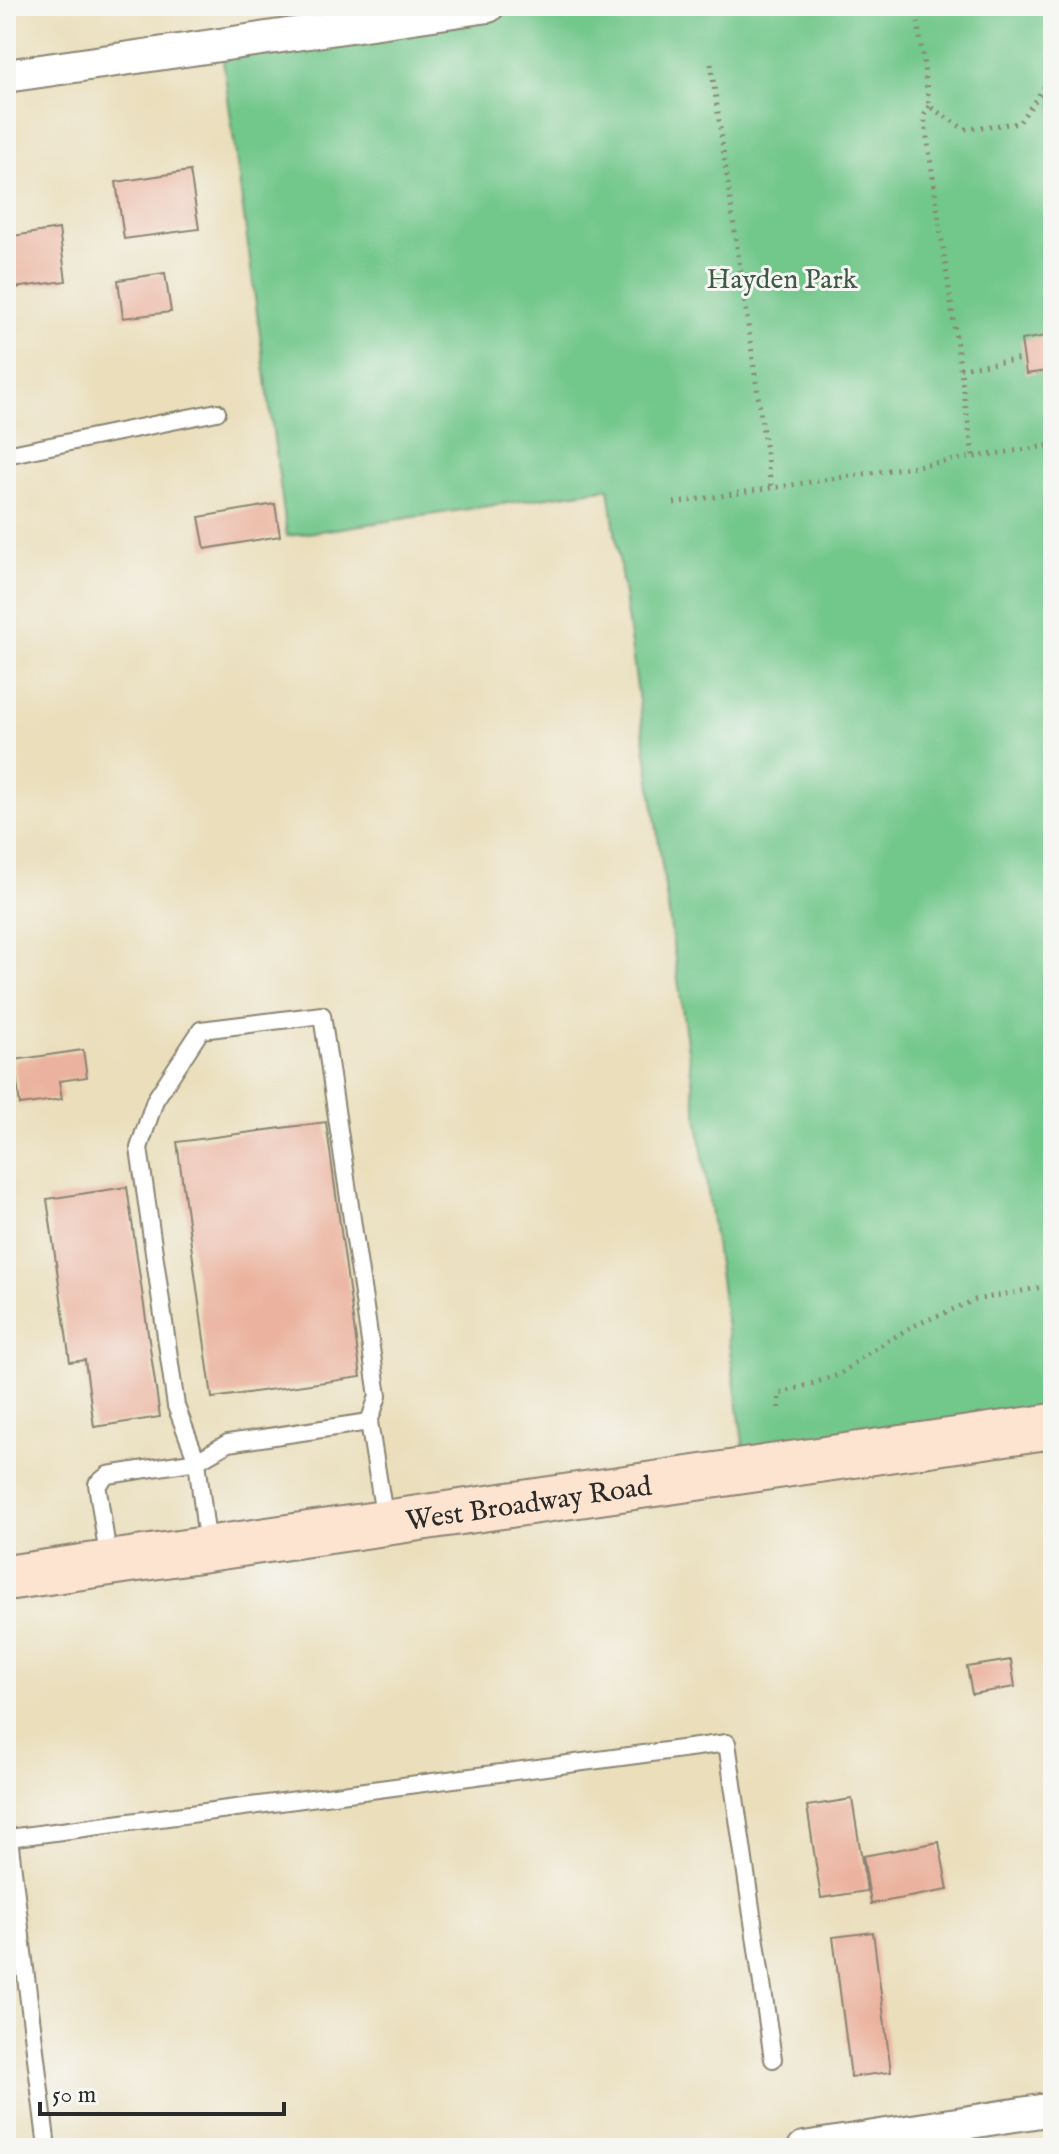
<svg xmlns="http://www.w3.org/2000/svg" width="1059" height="2154" viewBox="0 0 1059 2154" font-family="'IM FELL English',serif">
<rect width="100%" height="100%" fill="#f6f6f2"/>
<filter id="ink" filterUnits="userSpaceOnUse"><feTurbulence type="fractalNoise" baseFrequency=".0125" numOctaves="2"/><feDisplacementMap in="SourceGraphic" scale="16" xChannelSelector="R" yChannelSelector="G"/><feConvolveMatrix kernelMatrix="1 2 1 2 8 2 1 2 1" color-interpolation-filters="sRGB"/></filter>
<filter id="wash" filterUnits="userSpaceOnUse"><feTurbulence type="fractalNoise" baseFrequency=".006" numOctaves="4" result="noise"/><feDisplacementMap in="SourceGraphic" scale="32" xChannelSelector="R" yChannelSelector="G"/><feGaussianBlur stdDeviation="1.8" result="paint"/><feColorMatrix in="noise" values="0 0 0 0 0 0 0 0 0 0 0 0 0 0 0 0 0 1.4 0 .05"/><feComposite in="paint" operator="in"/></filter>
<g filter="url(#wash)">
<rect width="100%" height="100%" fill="#eadebb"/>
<path fill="#72c78b" stroke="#4e795b" stroke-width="2" d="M487 6H1053V1425L747 1471 609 488 287 536 221 45Z"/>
<g id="blocks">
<path fill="#ebb39f" d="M190 171 199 229 124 239 116 182Z
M59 229 66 281 6 289V237Z
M165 273 171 312 123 318 118 280Z
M1053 335V370L1026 374 1021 340Z
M275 504 280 536 205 549 199 517Z
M83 1050 87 1077 59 1081 62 1099 20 1105 14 1060Z
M326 1122 361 1377 212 1398 177 1142Z
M127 1187 160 1417 94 1427 85 1360 70 1362 47 1199Z
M1011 1660 1015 1687 972 1694 967 1667Z
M852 1799 867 1891 821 1898 807 1806Z
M939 1842 948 1890 871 1904 863 1856Z
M873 1932 891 2072 851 2077 833 1937Z"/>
</g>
</g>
<g filter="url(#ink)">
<use href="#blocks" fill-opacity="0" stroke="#8a8473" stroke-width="2"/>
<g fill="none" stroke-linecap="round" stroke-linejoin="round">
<g stroke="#8a8473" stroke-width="20">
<path id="service" d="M6 455 217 412
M208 1548 197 1461 176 1406 139 1148 155 1100 201 1030 322 1015 378 1396 369 1422 385 1521
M109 1562 97 1484 108 1475 197 1461 228 1443 369 1422
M6 1836 9 1838 727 1743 773 2059
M9 1838 47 2148"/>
</g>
<g stroke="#8a8473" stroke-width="36">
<path id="minor" d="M6 76 488 6
M804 2148 1053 2109"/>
</g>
<g stroke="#8a8473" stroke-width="48">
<g id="secondary">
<path id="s1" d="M6 1578 1053 1426"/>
</g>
</g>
<path stroke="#8a8473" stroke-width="5" stroke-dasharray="2 6" stroke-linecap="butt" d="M916 6 929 106 964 129 1019 123 1053 75
M711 64 771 487
M929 106 924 116 973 456
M960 368 1023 359
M674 503 1053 445
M779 1408V1394L839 1375 865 1355 911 1327 975 1300 1053 1285"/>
<use href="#service" stroke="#fff" stroke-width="16"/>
<use href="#minor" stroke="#fff" stroke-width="32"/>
<use href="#secondary" stroke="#fde4d1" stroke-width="44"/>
</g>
</g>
<g text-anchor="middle" stroke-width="6" stroke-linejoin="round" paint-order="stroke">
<g font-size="28" fill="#405a48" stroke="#f6f6f2">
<text x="782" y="288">Hayden Park</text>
</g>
<g font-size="28" fill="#2b2b2b" stroke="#f6f6f2">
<text dy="10" stroke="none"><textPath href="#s1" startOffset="528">West Broadway Road</textPath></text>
</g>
</g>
<rect width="1059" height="2154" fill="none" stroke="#f6f6f2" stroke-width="32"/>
<path d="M40 2102v12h244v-12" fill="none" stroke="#2b2b2b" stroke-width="4"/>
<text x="52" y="2102" font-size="24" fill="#2b2b2b" stroke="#f6f6f2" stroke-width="6" paint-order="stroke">50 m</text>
</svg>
